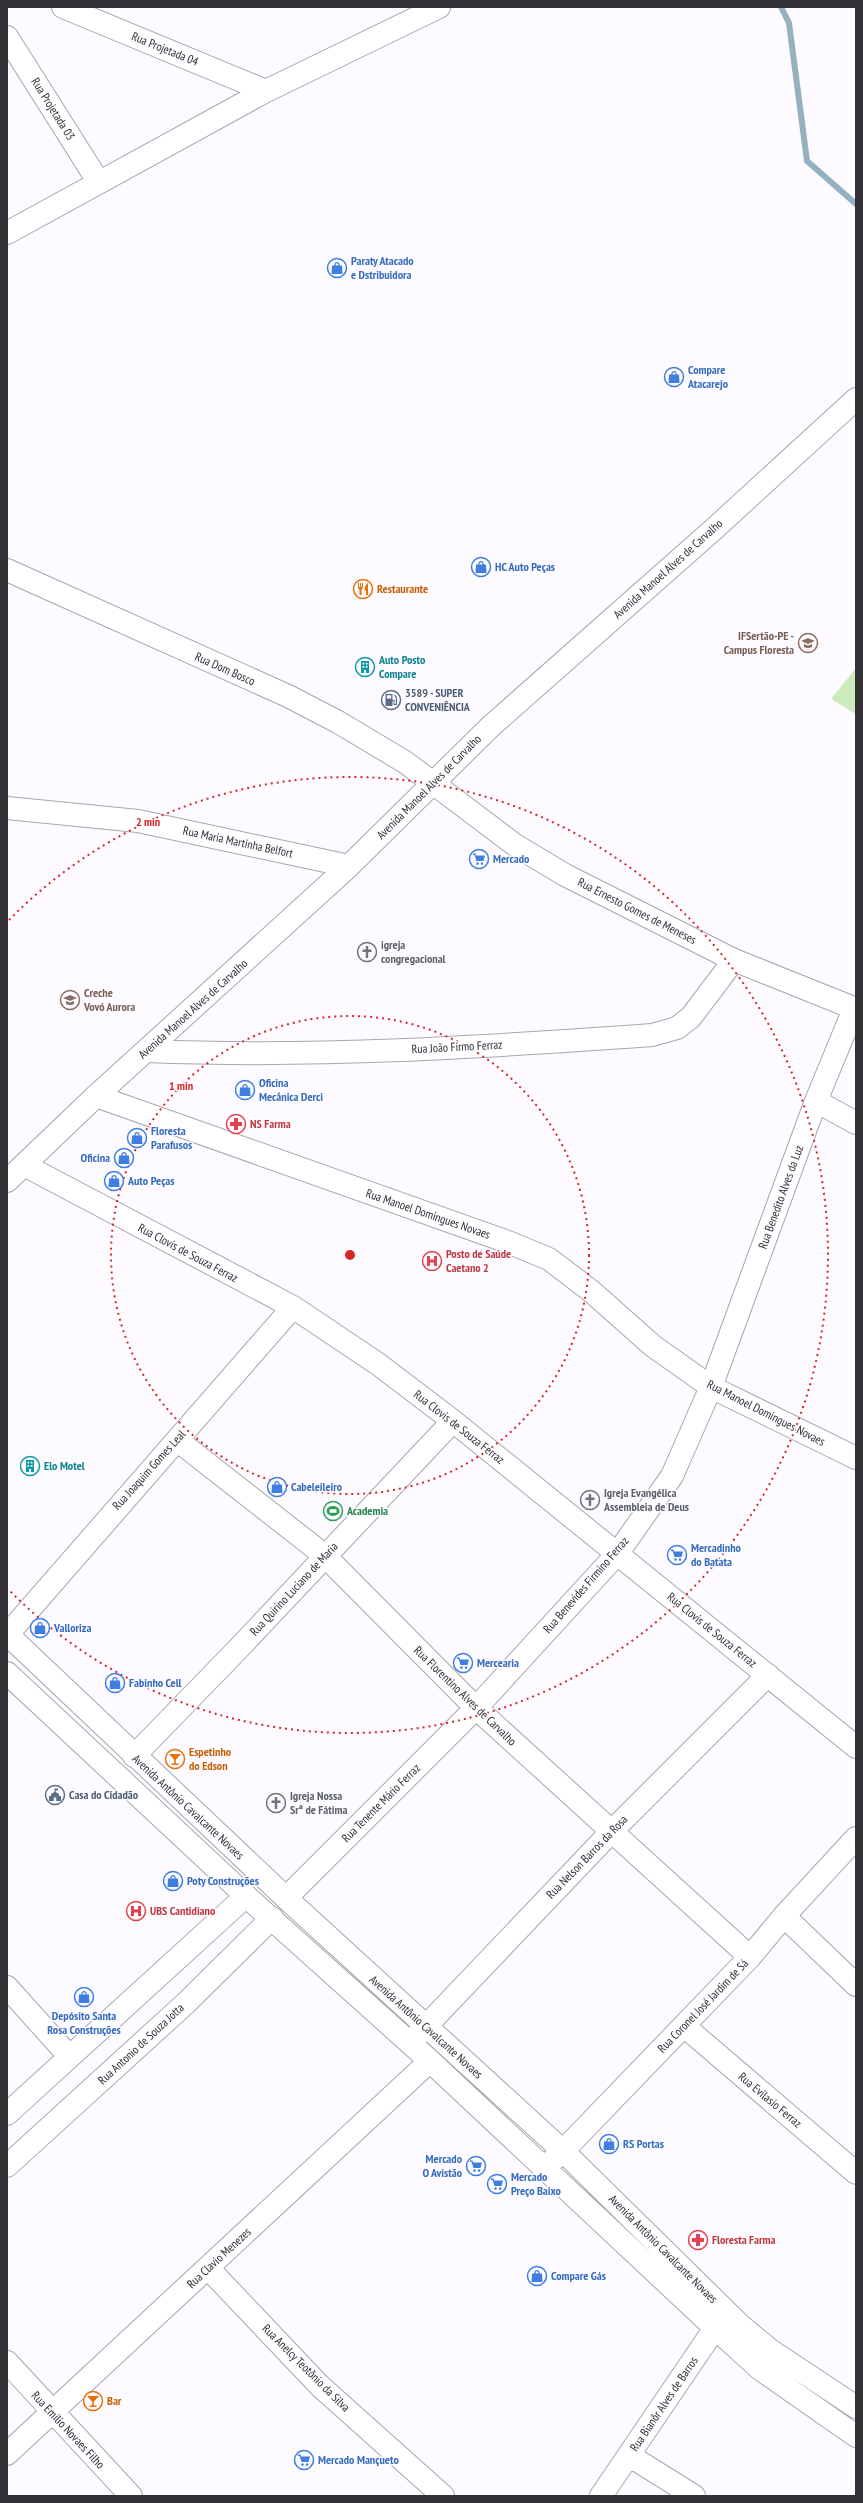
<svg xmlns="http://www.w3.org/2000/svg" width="863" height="2503" viewBox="0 0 863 2503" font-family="'PT Sans Narrow',sans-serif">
<rect width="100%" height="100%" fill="#fdfbff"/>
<path fill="#cceabb" d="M856 668V714L831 699Z"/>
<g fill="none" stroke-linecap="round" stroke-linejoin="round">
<path stroke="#95b0bf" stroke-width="6" d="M781 7 789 23 807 161 856 204"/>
<g stroke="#aba4af" stroke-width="24">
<path id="street" d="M63 7 266 91
M7 37 98 181
M7 233 266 91 439 7
M7 570 288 696 338 722 405 762 515 845 565 875 734 960 856 1009
M7 808 138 821 349 866
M146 1051C315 1058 484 1047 652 1035L677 1028 691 1017 734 960
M96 1096 508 1242 549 1259 591 1291 653 1346 711 1387 856 1458
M816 1101 856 1123
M24 1165 293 1307 378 1364 453 1421 856 1747
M177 1440 324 1555 476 1708 750 1957
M7 1635 293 1307
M134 1756 238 1649 453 1421
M286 1898 476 1708 617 1554 672 1476 711 1387 816 1101 854 1009
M784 1916 856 1985
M7 1987 69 2056
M684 2026 856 2173
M410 2043 611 1832 768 1675
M7 2114 246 1896
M7 2166 186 2003 272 1918
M544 2168 563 2151 750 1957 784 1916 856 1838
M208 2268 320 2386 443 2496
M7 2362 131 2496
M7 2454 430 2061
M630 2456 694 2496
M601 2496 715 2328 727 2315"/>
</g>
<g stroke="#aba4af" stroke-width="24">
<path id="secondary" d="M7 1181 96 1096 349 866 490 727 714 529 856 399
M7 1634 286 1898 563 2151 740 2325 770 2350 856 2407
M7 1673 246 1896 430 2061 715 2328 760 2369 856 2436"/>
</g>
<use href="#street" stroke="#fff" stroke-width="22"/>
<use href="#secondary" stroke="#fff" stroke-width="22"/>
</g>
<g fill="none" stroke="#d62828" stroke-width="2" stroke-dasharray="2 4">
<circle cx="350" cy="1255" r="239"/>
<path d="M9 920A478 478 0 1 1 9 1590"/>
</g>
<defs>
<g id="shop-ring" transform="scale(1)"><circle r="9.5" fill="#fdfbff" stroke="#3f7fe0" stroke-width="1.5"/><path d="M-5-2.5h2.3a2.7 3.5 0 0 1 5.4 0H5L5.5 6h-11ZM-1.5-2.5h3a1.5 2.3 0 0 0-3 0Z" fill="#3f7fe0"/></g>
<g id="restaurant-ring" transform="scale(1)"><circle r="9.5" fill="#fdfbff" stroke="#e8710a" stroke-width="1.5"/><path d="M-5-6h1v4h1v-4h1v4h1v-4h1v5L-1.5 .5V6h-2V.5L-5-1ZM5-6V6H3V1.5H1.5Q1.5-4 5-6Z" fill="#e8710a"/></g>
<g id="university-ring" transform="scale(1)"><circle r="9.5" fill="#fdfbff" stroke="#8d6e63" stroke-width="1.5"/><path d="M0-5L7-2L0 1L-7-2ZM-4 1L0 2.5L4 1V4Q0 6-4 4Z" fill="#8d6e63"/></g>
<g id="building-ring" transform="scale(1)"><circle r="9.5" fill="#fdfbff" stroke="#0f9aa8" stroke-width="1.5"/><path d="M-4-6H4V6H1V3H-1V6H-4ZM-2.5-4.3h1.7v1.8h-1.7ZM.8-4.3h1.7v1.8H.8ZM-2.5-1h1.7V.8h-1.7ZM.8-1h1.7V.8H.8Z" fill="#0f9aa8"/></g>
<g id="fuel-ring" transform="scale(1)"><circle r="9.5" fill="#fdfbff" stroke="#5c6f8a" stroke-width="1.5"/><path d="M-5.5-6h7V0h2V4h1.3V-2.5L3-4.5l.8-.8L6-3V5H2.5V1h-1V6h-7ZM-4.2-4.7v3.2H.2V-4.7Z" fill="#5c6f8a"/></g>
<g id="supermarket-ring" transform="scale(1)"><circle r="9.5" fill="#fdfbff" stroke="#3f7fe0" stroke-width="1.5"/><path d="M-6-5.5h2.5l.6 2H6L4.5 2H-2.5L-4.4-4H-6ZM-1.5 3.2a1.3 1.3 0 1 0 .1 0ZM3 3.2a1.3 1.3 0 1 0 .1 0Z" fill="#3f7fe0"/></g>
<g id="church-ring" transform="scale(1)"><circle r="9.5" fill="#fdfbff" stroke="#6b7280" stroke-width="1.5"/><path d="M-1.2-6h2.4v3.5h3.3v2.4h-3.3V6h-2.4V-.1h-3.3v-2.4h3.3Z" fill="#6b7280"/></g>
<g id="school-ring" transform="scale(1)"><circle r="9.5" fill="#fdfbff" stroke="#8d6e63" stroke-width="1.5"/><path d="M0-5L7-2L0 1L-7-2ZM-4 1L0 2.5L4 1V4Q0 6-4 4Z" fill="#8d6e63"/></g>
<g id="pharmacy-ring" transform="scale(1)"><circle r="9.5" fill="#fdfbff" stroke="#e0444e" stroke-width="1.5"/><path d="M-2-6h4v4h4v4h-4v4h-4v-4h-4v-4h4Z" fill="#e0444e"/></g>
<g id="hospital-ring" transform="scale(1)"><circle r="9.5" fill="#fdfbff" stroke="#e0444e" stroke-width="1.5"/><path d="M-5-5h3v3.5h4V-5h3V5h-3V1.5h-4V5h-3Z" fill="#e0444e"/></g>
<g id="stadium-ring" transform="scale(1)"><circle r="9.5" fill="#fdfbff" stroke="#2e9e5b" stroke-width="1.5"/><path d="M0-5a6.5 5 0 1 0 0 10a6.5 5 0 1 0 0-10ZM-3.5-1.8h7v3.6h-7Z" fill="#2e9e5b"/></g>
<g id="bar-ring" transform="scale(1)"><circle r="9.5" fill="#fdfbff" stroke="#e8710a" stroke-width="1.5"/><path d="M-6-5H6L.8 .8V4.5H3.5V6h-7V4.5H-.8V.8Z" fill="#e8710a"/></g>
<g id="civic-ring" transform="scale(1)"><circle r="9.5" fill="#fdfbff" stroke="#5c6f8a" stroke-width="1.5"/><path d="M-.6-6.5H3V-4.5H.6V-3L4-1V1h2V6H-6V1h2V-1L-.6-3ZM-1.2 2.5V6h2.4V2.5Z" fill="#5c6f8a"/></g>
</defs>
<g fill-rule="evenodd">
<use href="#shop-ring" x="337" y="268"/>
<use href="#shop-ring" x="674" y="377"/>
<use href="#shop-ring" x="481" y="567"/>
<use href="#restaurant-ring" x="363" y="589"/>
<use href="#university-ring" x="808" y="643"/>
<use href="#building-ring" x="365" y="667"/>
<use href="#fuel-ring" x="391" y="700"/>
<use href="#supermarket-ring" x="479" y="859"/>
<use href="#church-ring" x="367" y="952"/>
<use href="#school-ring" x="70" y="1000"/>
<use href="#shop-ring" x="245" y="1090"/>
<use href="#pharmacy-ring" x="236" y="1124"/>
<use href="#shop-ring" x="137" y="1138"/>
<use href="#shop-ring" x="124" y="1158"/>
<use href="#shop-ring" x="114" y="1181"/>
<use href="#hospital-ring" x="432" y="1261"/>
<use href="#building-ring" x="30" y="1466"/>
<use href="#shop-ring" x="277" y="1487"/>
<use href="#church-ring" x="590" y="1500"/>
<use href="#stadium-ring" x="333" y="1511"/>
<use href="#supermarket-ring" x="677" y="1555"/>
<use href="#shop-ring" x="40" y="1628"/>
<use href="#supermarket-ring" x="463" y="1663"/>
<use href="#shop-ring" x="115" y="1683"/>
<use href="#bar-ring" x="175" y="1759"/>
<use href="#civic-ring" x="55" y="1795"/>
<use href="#church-ring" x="276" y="1803"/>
<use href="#shop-ring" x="173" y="1881"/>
<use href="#hospital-ring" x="136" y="1911"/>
<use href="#shop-ring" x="84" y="1997"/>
<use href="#shop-ring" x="609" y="2144"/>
<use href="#supermarket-ring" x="476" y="2166"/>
<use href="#supermarket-ring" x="497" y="2184"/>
<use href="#pharmacy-ring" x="698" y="2240"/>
<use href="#shop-ring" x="537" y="2276"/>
<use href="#bar-ring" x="93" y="2401"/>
<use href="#supermarket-ring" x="304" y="2460"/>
</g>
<g text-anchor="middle" stroke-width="3" stroke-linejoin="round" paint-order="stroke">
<g font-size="12" fill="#323034" stroke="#fdfbff">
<text transform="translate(165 49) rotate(22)" y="4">Rua Projetada 04</text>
<text transform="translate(53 109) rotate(58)" y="4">Rua Projetada 03</text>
<text transform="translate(668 569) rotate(-42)" y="4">Avenida Manoel Alves de Carvalho</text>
<text transform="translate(225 669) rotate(24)" y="4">Rua Dom Bosco</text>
<text transform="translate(429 787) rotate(-45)" y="4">Avenida Manoel Alves de Carvalho</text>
<text transform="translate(238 842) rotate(12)" y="4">Rua Maria Martinha Belfort</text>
<text transform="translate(637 911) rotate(27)" y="4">Rua Ernesto Gomes de Meneses</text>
<text transform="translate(193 1009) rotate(-42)" y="4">Avenida Manoel Alves de Carvalho</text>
<text transform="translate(457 1047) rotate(-3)" y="4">Rua João Firmo Ferraz</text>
<text transform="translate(781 1197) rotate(-70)" y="4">Rua Benedito Alves da Luz</text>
<text transform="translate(428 1214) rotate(19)" y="4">Rua Manoel Domingues Novaes</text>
<text transform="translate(188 1253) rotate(28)" y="4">Rua Clovis de Souza Ferraz</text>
<text transform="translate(766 1413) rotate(27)" y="4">Rua Manoel Domingues Novaes</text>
<text transform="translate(459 1427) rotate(38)" y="4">Rua Clovis de Souza Ferraz</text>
<text transform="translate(149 1470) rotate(-48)" y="4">Rua Joaquim Gomes Leal</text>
<text transform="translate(586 1585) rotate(-49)" y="4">Rua Benevides Firmino Ferraz</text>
<text transform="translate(294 1589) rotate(-47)" y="4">Rua Quirino Luciano de Maria</text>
<text transform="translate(712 1630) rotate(39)" y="4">Rua Clovis de Souza Ferraz</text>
<text transform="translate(465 1696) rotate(44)" y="4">Rua Florentino Alves de Carvalho</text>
<text transform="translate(381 1803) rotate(-45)" y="4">Rua Tenente Mário Ferraz</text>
<text transform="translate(188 1807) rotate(43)" y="4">Avenida Antônio Cavalcante Novaes</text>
<text transform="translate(587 1857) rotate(-46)" y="4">Rua Nelson Barros da Rosa</text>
<text transform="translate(703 2006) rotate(-46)" y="4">Rua Coronel José Jardim de Sá</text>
<text transform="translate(426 2027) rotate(42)" y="4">Avenida Antônio Cavalcante Novaes</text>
<text transform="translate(141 2044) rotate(-43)" y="4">Rua Antonio de Souza Jotta</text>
<text transform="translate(770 2100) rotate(40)" y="4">Rua Evilasio Ferraz</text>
<text transform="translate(663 2249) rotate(45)" y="4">Avenida Antônio Cavalcante Novaes</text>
<text transform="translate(219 2258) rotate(-43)" y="4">Rua Clavio Menezes</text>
<text transform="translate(306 2368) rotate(45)" y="4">Rua Anelcy Teotônio da Silva</text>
<text transform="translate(664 2404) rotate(-56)" y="4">Rua Bianôr Alves de Barros</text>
<text transform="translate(68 2430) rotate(47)" y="4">Rua Emílio Novaes Filho</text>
</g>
<g font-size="12" font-weight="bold" fill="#366cbe" stroke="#fdfbff" text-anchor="start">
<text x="351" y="265">Paraty Atacado<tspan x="351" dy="14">e Dstribuidora</tspan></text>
<text x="688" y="374">Compare<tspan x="688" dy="14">Atacarejo</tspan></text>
<text x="495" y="571">HC Auto Peças</text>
<text x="493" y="863">Mercado</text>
<text x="259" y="1087">Oficina<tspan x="259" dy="14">Mecânica Derci</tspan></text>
<text x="151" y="1135">Floresta<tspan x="151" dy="14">Parafusos</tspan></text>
<text x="110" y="1162" text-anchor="end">Oficina</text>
<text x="128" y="1185">Auto Peças</text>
<text x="291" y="1491">Cabeleileiro</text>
<text x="691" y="1552">Mercadinho<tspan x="691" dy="14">do Batata</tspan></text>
<text x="54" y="1632">Valloriza</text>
<text x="477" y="1667">Mercearia</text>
<text x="129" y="1687">Fabinho Cell</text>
<text x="187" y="1885">Poty Construções</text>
<text x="84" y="2020" text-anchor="middle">Depósito Santa<tspan x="84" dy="14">Rosa Construções</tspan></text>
<text x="623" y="2148">RS Portas</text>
<text x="462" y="2163" text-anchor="end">Mercado<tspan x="462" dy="14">O Avistão</tspan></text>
<text x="511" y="2181">Mercado<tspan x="511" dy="14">Preço Baixo</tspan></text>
<text x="551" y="2280">Compare Gás</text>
<text x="318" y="2464">Mercado Mançueto</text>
</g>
<g font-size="12" font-weight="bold" fill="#c56008" stroke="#fdfbff" text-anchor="start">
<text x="377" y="593">Restaurante</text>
<text x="189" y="1756">Espetinho<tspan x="189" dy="14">do Edson</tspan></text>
<text x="107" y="2405">Bar</text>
</g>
<g font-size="12" font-weight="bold" fill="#785e54" stroke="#fdfbff" text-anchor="end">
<text x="794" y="640">IFSertão-PE -<tspan x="794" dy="14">Campus Floresta</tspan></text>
<text x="84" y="997" text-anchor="start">Creche<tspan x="84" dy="14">Vovó Aurora</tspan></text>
</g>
<g font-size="12" font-weight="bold" fill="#0d838f" stroke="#fdfbff" text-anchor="start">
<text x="379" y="664">Auto Posto<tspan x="379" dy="14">Compare</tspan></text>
<text x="44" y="1470">Elo Motel</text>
</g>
<g font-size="12" font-weight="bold" fill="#4e5e75" stroke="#fdfbff" text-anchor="start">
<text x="405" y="697">3589 - SUPER<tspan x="405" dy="14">CONVENIÊNCIA</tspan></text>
<text x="69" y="1799">Casa do Cidadão</text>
</g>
<g font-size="12" font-weight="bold" fill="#5b616d" stroke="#fdfbff" text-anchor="start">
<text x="381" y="949">igreja<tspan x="381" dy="14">congregacional</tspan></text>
<text x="604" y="1497">Igreja Evangélica<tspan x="604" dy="14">Assembleia de Deus</tspan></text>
<text x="290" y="1800">Igreja Nossa<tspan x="290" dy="14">Srª de Fátima</tspan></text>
</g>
<g font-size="12" font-weight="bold" fill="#be3a42" stroke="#fdfbff" text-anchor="start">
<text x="250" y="1128">NS Farma</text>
<text x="446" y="1258">Posto de Saúde<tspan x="446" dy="14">Caetano 2</tspan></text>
<text x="150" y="1915">UBS Cantidiano</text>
<text x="712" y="2244">Floresta Farma</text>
</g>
<g font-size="12" font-weight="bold" fill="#27864d" stroke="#fdfbff" text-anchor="start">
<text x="347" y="1515">Academia</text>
</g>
</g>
<circle cx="350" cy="1255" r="6" fill="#d62828" stroke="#fdfbff" stroke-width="2"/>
<g font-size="12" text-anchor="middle" font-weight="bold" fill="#d62828" stroke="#fdfbff" stroke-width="3" stroke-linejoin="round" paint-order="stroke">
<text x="148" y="826">2 min</text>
<text x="181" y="1090">1 min</text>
</g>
<rect width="863" height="2503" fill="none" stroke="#323034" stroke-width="16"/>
</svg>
